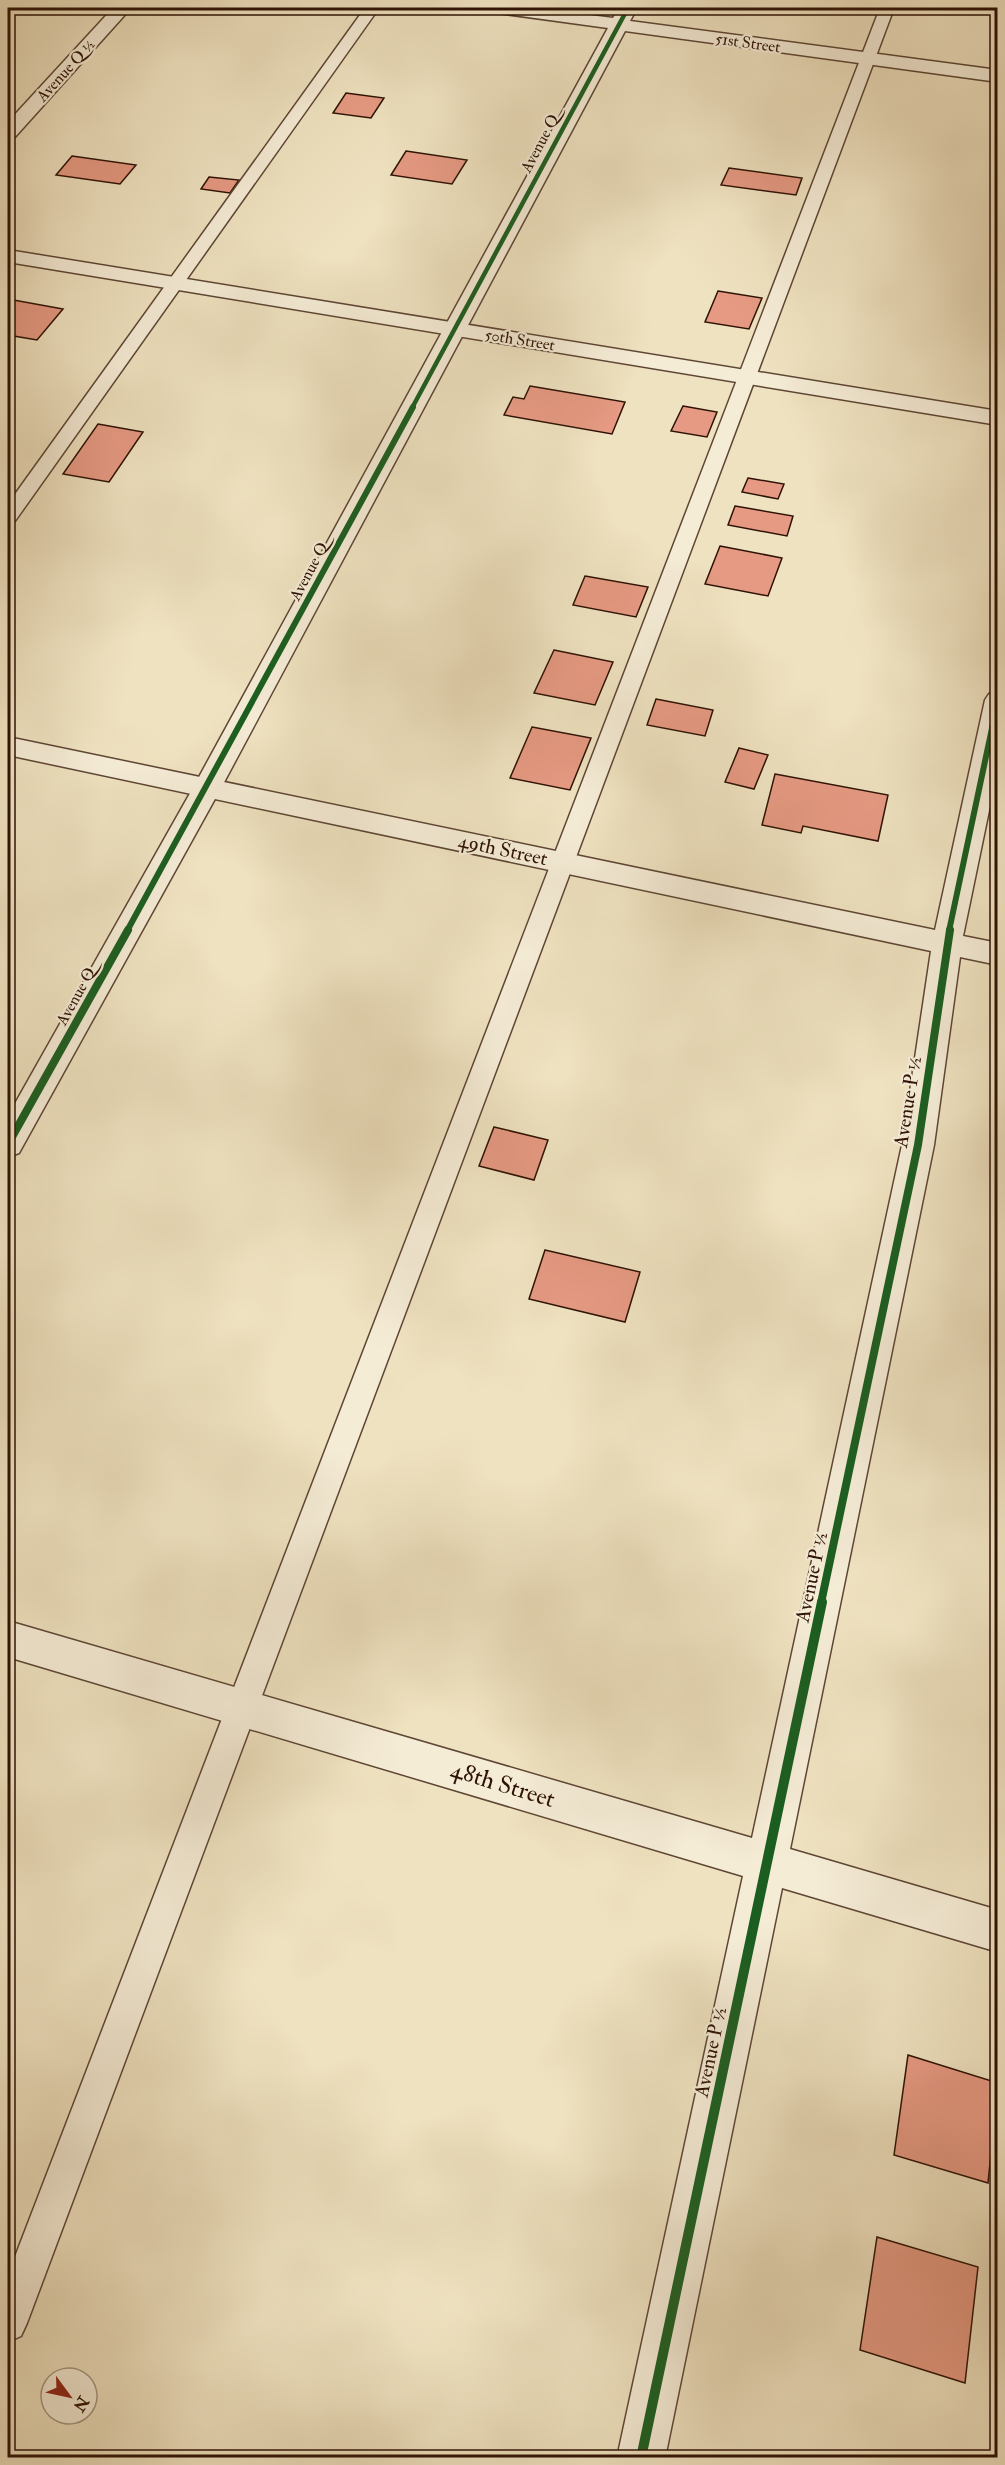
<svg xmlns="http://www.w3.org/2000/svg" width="1005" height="2465" viewBox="0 0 1005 2465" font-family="'IM FELL Double Pica',serif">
<rect width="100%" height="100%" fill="#efe2c0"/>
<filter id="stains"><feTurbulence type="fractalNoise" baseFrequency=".00333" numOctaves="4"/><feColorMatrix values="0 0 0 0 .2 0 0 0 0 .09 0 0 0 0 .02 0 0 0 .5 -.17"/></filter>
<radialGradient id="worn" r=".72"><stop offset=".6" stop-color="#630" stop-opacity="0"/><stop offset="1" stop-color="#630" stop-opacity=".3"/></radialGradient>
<path fill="#e69a83" stroke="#2e1205" stroke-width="1.5" d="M346 93 384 98 371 118 333 113Z
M406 151 467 160 452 184 391 175Z
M72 156 136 165 120 184 56 175Z
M729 168 802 178 796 195 721 185Z
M209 177 239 180 230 193 201 189Z
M718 291 762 298 749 329 705 322Z
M8 299 63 309 37 340 8 335Z
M530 386 625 402 612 434 504 415 513 397 524 399Z
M683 406 717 412 707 437 671 431Z
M98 424 143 432 109 482 63 474Z
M748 478 784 484 778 499 742 492Z
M735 506 793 516 787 536 728 525Z
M720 546 782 558 768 596 705 584Z
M585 576 648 587 636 617 573 605Z
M554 650 613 662 595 705 534 693Z
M656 699 713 710 705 736 647 725Z
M532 727 591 738 570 790 510 778Z
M739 748 768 755 754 789 725 782Z
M775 774 888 795 878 841 803 826 801 833 762 825Z
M494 1127 548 1140 534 1180 479 1166Z
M545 1250 640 1272 625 1322 529 1299Z
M908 2055 998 2083 988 2183 894 2155Z
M877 2237 978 2267 965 2383 860 2350Z"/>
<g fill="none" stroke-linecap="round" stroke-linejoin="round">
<g stroke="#5e4634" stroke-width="3">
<path id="service" d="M365 8H379L15 521 8 523V504Z
M880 8H894L27 2323 21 2336 8 2342V2275Z"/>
</g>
<g stroke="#5e4634" stroke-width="3">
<path id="minor" d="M113 8H131L15 137 8 139V122Z
M8 250 998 411V425L8 262Z
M998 691V767L963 936 998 943V965L960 957 934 1145 790 1849 998 1910V1952L782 1888 665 2458H617L743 1876 8 1657V1621L752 1838 902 1145 931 951 8 755V737L935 930 985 700 989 694Z"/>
</g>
<g stroke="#5e4634" stroke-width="3">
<path id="tertiary" d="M489 8H534L613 18 619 8H637L630 21 998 70V82L625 31 221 788 19 1153 8 1157V1116L193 788 608 28 498 13Z"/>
</g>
<use href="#service" fill="#f5ecd6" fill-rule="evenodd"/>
<use href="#minor" fill="#f5ecd6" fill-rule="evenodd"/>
<use href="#tertiary" fill="#f5ecd6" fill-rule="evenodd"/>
<g stroke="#f5ecd6" stroke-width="7">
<path id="cycleway-far3" d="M412 408 628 8"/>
</g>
<g stroke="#f5ecd6" stroke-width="9">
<path id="cycleway-far2" d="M127 931 413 407
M949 931 998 700"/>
</g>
<g stroke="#f5ecd6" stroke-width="11">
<path id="cycleway-far1" d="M8 1144 128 930
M821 1603 918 1145 950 930"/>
</g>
<g stroke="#f5ecd6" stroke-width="14">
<path id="cycleway" d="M641 2458 822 1602"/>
</g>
<use href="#cycleway-far3" stroke="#1b5e20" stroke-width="4.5"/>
<use href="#cycleway-far2" stroke="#1b5e20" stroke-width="6"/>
<use href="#cycleway-far1" stroke="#1b5e20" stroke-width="8"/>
<use href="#cycleway" stroke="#1b5e20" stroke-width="10"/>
</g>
<g text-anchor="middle" stroke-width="4.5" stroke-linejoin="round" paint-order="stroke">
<g font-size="16" fill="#2e1205" stroke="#f5ecd6">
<text transform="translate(748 42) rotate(8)" y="6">51st Street</text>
<text transform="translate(65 70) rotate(-48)" y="6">Avenue Q ½</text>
<text transform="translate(539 143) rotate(-62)" y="6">Avenue Q</text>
<text transform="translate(520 339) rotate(9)" y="6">50th Street</text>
<text transform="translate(308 571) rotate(-62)" y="6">Avenue Q</text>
<text transform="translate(75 996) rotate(-61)" y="6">Avenue Q</text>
</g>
<g font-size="20" fill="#2e1205" stroke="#f5ecd6">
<text transform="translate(503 849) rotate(12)" y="7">49th Street</text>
<text transform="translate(907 1102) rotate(-81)" y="7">Avenue P ½</text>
<text transform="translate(811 1577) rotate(-78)" y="7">Avenue P ½</text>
<text transform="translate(710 2052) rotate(-78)" y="7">Avenue P ½</text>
</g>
<g font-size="24" fill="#2e1205" stroke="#f5ecd6">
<text transform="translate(503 1784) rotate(17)" y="8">48th Street</text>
</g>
</g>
<rect width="1005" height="2465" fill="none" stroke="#efe2c0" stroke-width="30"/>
<rect x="9" y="9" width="987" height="2447" fill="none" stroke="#2e1205" stroke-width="3"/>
<rect x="15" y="15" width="975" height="2435" fill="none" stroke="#2e1205" stroke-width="1.5"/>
<g transform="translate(69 2396) rotate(123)"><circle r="28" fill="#f5ecd6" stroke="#a59582" stroke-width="1.5"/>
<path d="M0-4.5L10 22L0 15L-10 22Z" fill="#8f2418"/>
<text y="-9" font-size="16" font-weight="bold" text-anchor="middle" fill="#2e1205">N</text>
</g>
<rect width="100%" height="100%" filter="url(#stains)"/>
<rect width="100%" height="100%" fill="url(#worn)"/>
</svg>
